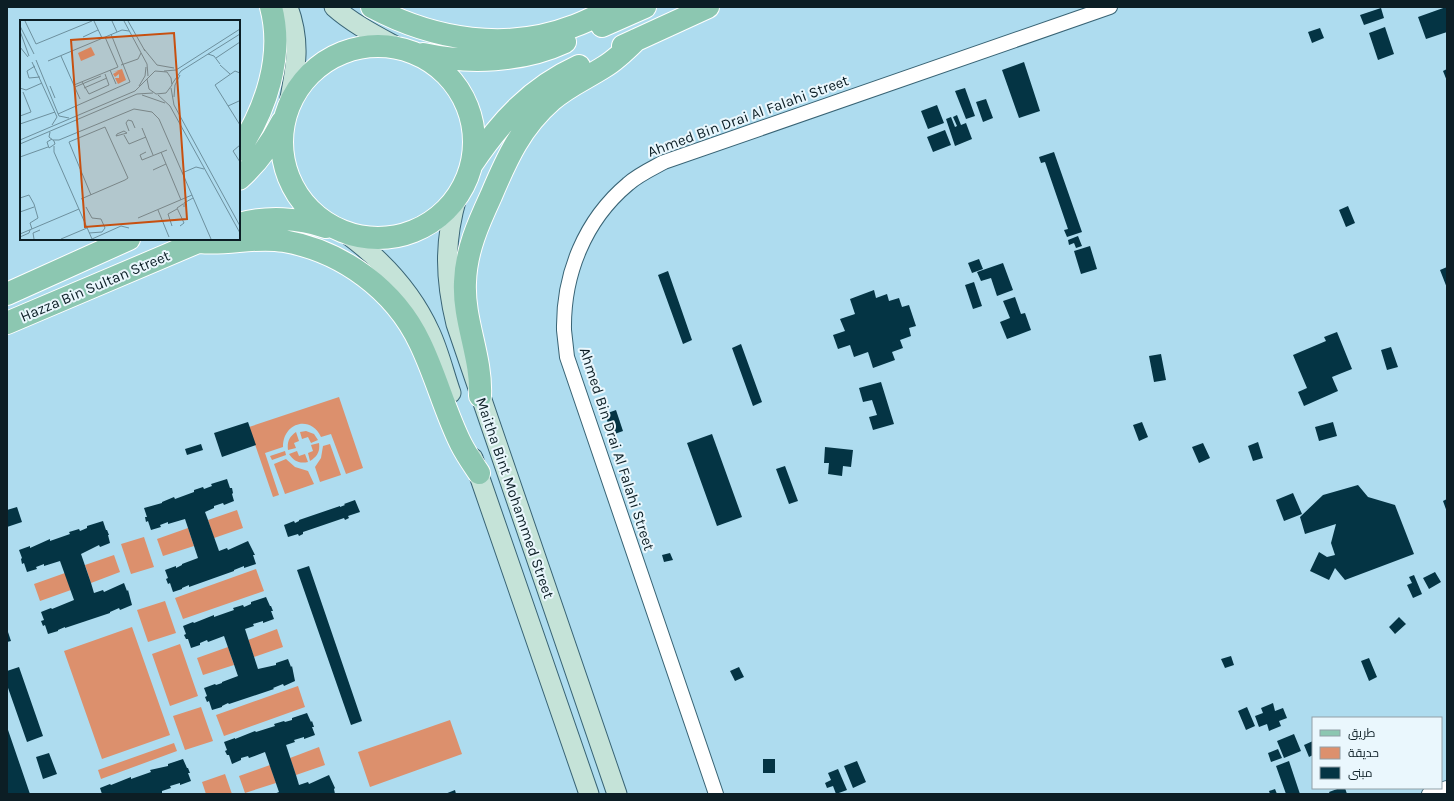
<svg xmlns="http://www.w3.org/2000/svg" width="1454" height="801" viewBox="0 0 1454 801" font-family="Karla,Cairo,sans-serif">
<rect width="100%" height="100%" fill="#aedcef"/>
<path fill="#dc906d" d="M339 397 363 468 346 474 331 434 321 437C311 415 283 422 283 447L265 453 279 495 273 497 249 427Z
M306 431 314 434 318 440 311 443 308 437 302 439 300 432Z
M296 432 299 441 294 443 296 448 288 450C287 442 289 437 296 432Z
M319 443C320 451 318 456 310 461L308 453 313 451 311 445Z
M330 444 341 475 320 482 315 467 321 458 323 446Z
M285 451 286 455 272 460 270 456Z
M297 451 299 456 305 454 308 462C299 464 294 461 289 454Z
M286 459 295 467 308 471 314 484 285 494 274 464Z
M237 510 243 528 214 538 208 520Z
M188 528 194 546 163 556 157 539Z
M144 537 154 567 131 574 121 544Z
M114 555 120 572 91 583 85 565Z
M256 569 264 591 183 619 175 598Z
M65 573 71 590 40 601 34 584Z
M165 601 176 633 148 642 137 610Z
M132 627 170 735 102 759 64 651Z
M277 629 283 647 254 657 248 640Z
M180 644 198 696 170 706 152 654Z
M228 647 234 665 203 675 197 658Z
M298 686 305 707 224 736 216 715Z
M201 707 213 741 185 750 173 716Z
M450 720 462 754 370 787 358 752Z
M174 743 177 751 101 779 98 770Z
M319 747 325 765 296 775 290 758Z
M270 765 276 783 245 793 239 776Z
M225 774 232 794H206L202 782Z"/>
<path fill="#043444" d="M1446 7H1447V32L1426 39 1418 17Z
M1381 8 1384 18 1364 25 1360 15Z
M1385 27 1394 54 1378 60 1369 33Z
M1320 28 1324 38 1312 43 1308 32Z
M1024 62 1040 111 1019 118 1002 70Z
M1447 69V81L1443 71Z
M965 88 975 116 966 119 955 91Z
M986 99 993 118 983 122 976 102Z
M937 105 944 123 928 129 921 111Z
M957 115 961 125 966 123 972 139 955 146 946 119 951 117 955 127 957 126 953 117Z
M945 130 951 145 933 152 927 137Z
M1054 152 1082 232 1067 237 1064 230 1068 229 1045 162 1041 163 1039 157Z
M1348 206 1355 223 1346 227 1339 210Z
M1078 236 1082 246 1076 248 1074 243 1069 245 1068 240Z
M1090 246 1097 269 1081 274 1074 251Z
M979 259 983 269 972 273 968 263Z
M1003 263 1013 290 997 296 991 278 981 281 977 272Z
M1447 267V288L1440 270Z
M668 271 692 340 683 344 658 275Z
M974 282 982 306 973 309 965 285Z
M874 290 876 298 887 294 889 301 899 298 902 307 909 305 916 326 909 328 911 336 900 340 903 348 892 352 895 360 873 368 868 352 854 357 850 345 838 349 833 335 845 331 840 319 855 314 850 299Z
M1015 297 1021 314 1025 313 1031 330 1007 339 1000 322 1010 318 1003 301Z
M1337 332 1352 369 1332 377 1338 391 1304 406 1298 392 1307 388 1293 355 1326 341 1324 337Z
M741 344 762 402 753 406 732 348Z
M1391 347 1398 367 1387 370 1381 350Z
M1161 354 1166 380 1154 382 1149 356Z
M881 382 894 424 873 430 869 417 877 415 872 400 863 402 859 388Z
M616 410 623 431 612 435 605 414Z
M248 422 256 445 222 457 214 433Z
M1142 422 1148 437 1139 441 1133 425Z
M1333 422 1337 436 1319 441 1315 427Z
M712 434 742 517 717 526 687 443Z
M1258 442 1263 458 1253 461 1248 446Z
M1203 443 1210 458 1199 463 1192 447Z
M201 444 203 450 187 455 185 449Z
M825 447 853 450 851 467 843 466 842 476 828 474 829 463H824Z
M785 466 798 501 789 504 776 469Z
M227 479 230 488H232L233 493 232 494 234 501 224 505 223 503 214 506V508L205 512 208 520 219 551 227 548 228 550 248 541 255 555H253L256 564 244 568V566L234 570V571L189 587V585L182 588V589L173 592 170 583 168 584 166 579 168 578 165 570 176 566V568L182 565V564L198 558 185 519 168 524V522L160 525 161 527 151 530 148 521 146 522 145 517H147L144 508 162 503V502L174 497 175 499 194 492V490L203 487 204 489 212 486 211 484Z
M1358 485 1368 497 1395 505 1414 554 1345 580 1335 568 1329 580 1310 571 1319 552 1327 557 1335 555 1331 543 1336 524 1305 534 1300 517 1323 495Z
M1293 493 1302 514 1284 521 1276 500Z
M1447 499V512L1443 501Z
M355 500 360 512 348 516 349 518 345 520 344 518 303 532V534L299 536 298 534 288 537 284 525 294 521 295 523 299 521V520L340 506V507L345 505 344 504Z
M17 507 22 522 7 527V510Z
M103 521 106 530H107L109 535H108L110 543 100 547 99 545 81 554 91 583 94 593 103 590 104 592 124 583 127 591 128 590 132 605 120 610 119 608 110 612V613L65 628V627L58 630V631L48 634 45 625 43 626 41 621 44 620 41 612 51 608 52 609 74 600 60 561 44 566V564L36 567 37 569 27 572 24 563 22 564 21 559 22 558 19 550 30 546V548L50 539V541L70 534 69 532 79 529 80 531 87 528V526Z
M670 553 673 560 664 562 662 555Z
M309 566 362 721 351 725 297 570Z
M1435 572 1441 582 1429 589 1423 578Z
M1414 575 1422 594 1413 598 1407 585 1412 583 1409 577Z
M266 597 270 606H271L273 611H271L274 619 263 623V621L253 624 254 626 245 629 258 669 276 665V663L288 659 291 667 292 666 295 681 284 686 283 684 273 688 274 689 229 704 228 703 222 706V707L212 710 209 701 207 702 205 697 207 696 204 688 215 684 216 685 222 683V682L238 676 224 636 208 642 207 640 200 643V645L191 648 188 639H186L184 635 186 634 183 626 193 622 194 623 214 615V617L234 610 233 608 243 605 244 607 251 604V602Z
M1399 617 1406 624 1395 634 1389 627Z
M7 629 11 641 7 642Z
M1231 656 1234 665 1225 668 1221 659Z
M1369 658 1377 677 1369 681 1361 661Z
M19 667 43 736 27 742 7 685V671Z
M739 667 744 677 735 681 730 671Z
M1273 703 1275 711 1283 708 1287 718 1279 721 1281 726 1269 731 1267 724 1259 727 1255 716 1263 713 1261 708Z
M1247 707 1255 726 1246 730 1238 711Z
M307 713 311 722 312 721 314 727H312L315 735 304 739V737L294 740 295 742 286 745 296 775 299 785 308 782 309 784 329 775 335 788 334 789 335 794H274L279 792 265 752 249 758 248 756 241 758V760L232 764 229 755H227L225 751 227 750 224 742 235 738V739L255 731 256 732 275 726 274 724 284 721 285 722 292 720V718Z
M7 727 30 794H7Z
M1294 734 1301 751 1284 758 1277 741Z
M1313 741V755L1309 757 1304 745Z
M1278 749 1282 758 1271 762 1268 753Z
M49 753 57 774 43 779 36 757Z
M183 759 187 768H188L190 773H188L191 781 180 785V783L170 786 171 788 162 791V794H102L100 788 110 784 111 785 131 777V779L151 772 150 770 168 766V764Z
M763 759H775V773H763Z
M857 761 866 782 853 788 844 766Z
M1289 761 1300 794H1286L1276 766Z
M838 769 847 790 836 794 833 786 827 788 825 783 831 780 828 773Z
M1340 788H1345L1347 794H1330L1329 792Z
M1275 789 1277 794H1270L1269 791Z
M455 790 456 794H445Z"/>
<g fill="none" stroke-linecap="round" stroke-linejoin="round">
<g stroke="#396475" stroke-width="16">
<path id="minor" d="M716 794 567 357C566 348 565 339 564 330 563 274 585 220 628 184 638 175 651 169 664 162L1110 7
M1429 794 1447 788"/>
</g>
<g stroke="#396475" stroke-width="21">
<path id="secondary" d="M288 7C301 42 296 67 289 103
M334 7C353 24 377 36 399 48
M457 197C444 242 445 279 456 324L617 794
M347 234C382 260 412 292 430 332 439 351 444 373 451 393
M473 458 589 794"/>
</g>
<g stroke="#fff" stroke-width="24">
<path id="primary" d="M372 7C434 40 507 52 574 26 588 21 602 13 616 7
M602 26 645 7
M282 142a96 96 0 1 1 192 0a96 96 0 1 1-192 0Z
M623 46 708 7
M423 54C469 64 522 62 565 42
M239 150C266 109 284 56 271 7
M472 164C501 121 531 88 579 66
M239 179C257 163 271 144 282 122
M239 224C267 216 299 218 326 227
M200 242C228 245 256 236 284 241 342 251 395 290 420 343 436 376 445 412 461 444 466 454 473 464 479 473
M7 294 129 239
M7 323 205 239
M480 396C482 357 463 321 465 282 466 251 478 224 491 196 507 158 521 127 552 100 568 86 587 78 604 67 616 60 626 50 636 40"/>
</g>
<use href="#minor" stroke="#fff" stroke-width="14"/>
<use href="#secondary" stroke="#c5e3d8" stroke-width="19"/>
<use href="#primary" stroke="#8cc7b1" stroke-width="22"/>
</g>
<g text-anchor="middle" stroke-width="4" stroke-linejoin="round" paint-order="stroke">
<g font-size="15" fill="#0c1e25" stroke="#eaf7fd">
<text transform="translate(748 116) rotate(-20)" y="5">Ahmed Bin Drai Al Falahi Street</text>
<text transform="translate(95 286) rotate(-23)" y="5">Hazza Bin Sultan Street</text>
<text transform="translate(617 449) rotate(72)" y="5">Ahmed Bin Drai Al Falahi Street</text>
<text transform="translate(515 498) rotate(71)" y="5">Maitha Bint Mohammed Street</text>
</g>
</g>
<g transform="translate(20 20)">
<rect width="220" height="220" fill="#aedcef"/>
<path d="M71 27 75 35 61 41 58 33ZM102 49 106 60 98 64 95 58H99V54L95 57 93 54 98 51 93 52Z" fill="#dc906d"/>
<path fill="none" stroke="#6d909e" stroke-width="1" d="M5 1 16 24 72 1M74 1 82 18M92 1 97 12M104 1 127 44 128 56M108 1 125 31M0 6 14 34M0 11 9 36M63 17 78 10M85 17 98 47M0 27 8 37M124 29 137 45 154 48M188 34 194 36 200 44M41 36 60 79M196 38 220 22M16 40 39 96 49 98M28 41 102 10 109 11M12 42 37 97 32 105M101 45 118 39 121 33M200 45 210 54M15 46 7 51 9 58 20 57M90 50 96 64M144 51 156 50 220 9M220 53 215 51 195 65 220 105M62 62 69 74 89 65 85 54M152 64 161 51 220 14M54 65 98 47M30 66 35 78M119 66 125 56 126 47M55 67 81 56M0 68 6 70 22 63M64 68 87 58M151 68 154 85 220 206M122 75 145 83M138 75 150 86 220 213M154 77 155 65 160 55M208 86 219 81M38 94 110 62 91 14M0 96 11 92 3 72M0 104 35 92M122 108 133 135M104 111 107 113 96 116 97 114ZM109 111 106 103 108 100 112 101 115 108M30 112 29 117 34 121 35 124 29 128 27 122 32 119M104 115 109 124 126 117M0 120 115 71 135 51 147 52 151 58 152 65 146 73 136 74 129 69 127 59M33 120H39L114 89 132 92 139 99 191 219M0 124 117 74 133 73M220 125 213 131 220 142M34 126V132L72 219M126 132 120 135 122 140 147 130M141 132 161 180M0 137 28 127M133 150 146 144M162 153 176 147 184 149M0 178 9 175 14 184 18 198 10 203 12 209M61 179 105 160 108 158 85 107 49 122 71 175M66 187 72 198 81 199 85 208 82 212 69 213M164 187V183L173 178M138 190 149 217M0 192 14 187M118 198 172 175M152 206 148 194 157 189M160 206 164 203 157 188 163 184M0 214 59 189M0 217 9 213 10 210M14 219 13 213 20 210M41 219 67 208M72 219 101 206 109 208"/>
<path fill="#c75010" fill-opacity="0.15" stroke="#c75010" stroke-width="2" d="M154 13 167 199 65 207 51 20Z"/>
<rect width="220" height="220" fill="none" stroke="#0c1e25" stroke-width="2"/>
</g>
<rect width="1454" height="801" fill="none" stroke="#0c1e25" stroke-width="16"/>
<rect x="1312" y="717" width="130" height="72" fill="#eaf7fd" stroke="#91a0a7"/>
<rect x="1320" y="730" width="20" height="6" fill="#8cc7b1" stroke="#91a0a7"/>
<text x="1348" y="737" font-size="12" fill="#0c1e25">طريق</text>
<rect x="1320" y="747" width="20" height="12" fill="#dc906d" stroke="#91a0a7"/>
<text x="1348" y="757" font-size="12" fill="#0c1e25">حديقة</text>
<rect x="1320" y="767" width="20" height="12" fill="#043444" stroke="#91a0a7"/>
<text x="1348" y="777" font-size="12" fill="#0c1e25">مبنى</text>
</svg>
